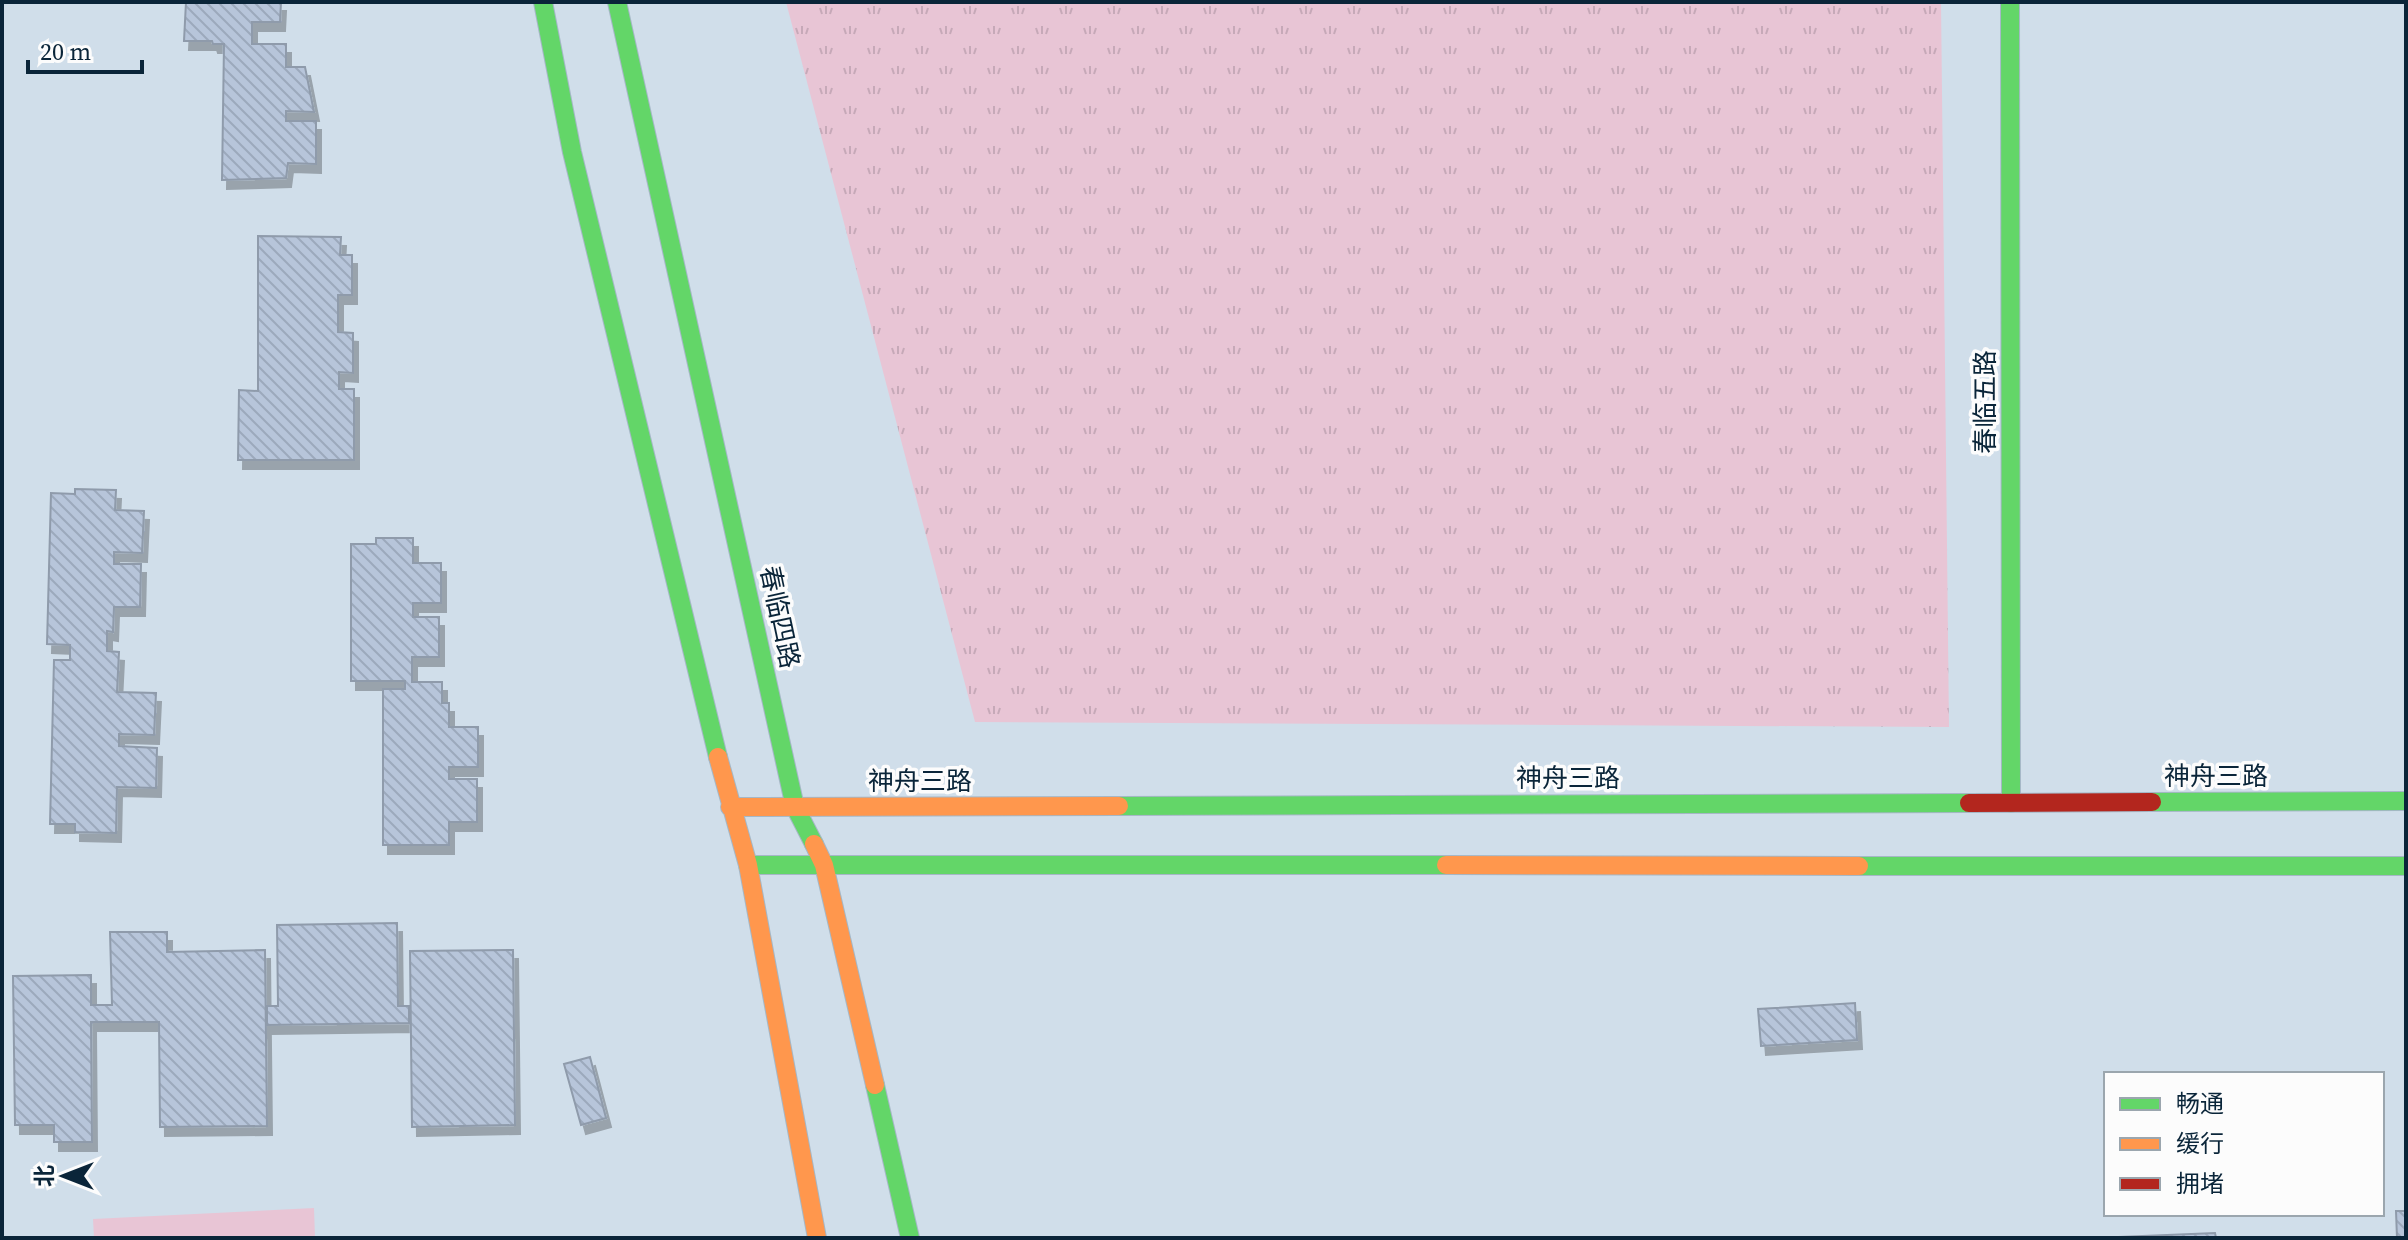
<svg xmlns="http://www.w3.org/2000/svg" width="2408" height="1240" viewBox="0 0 2408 1240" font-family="'Source Serif 4','Noto Sans SC',serif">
<defs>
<pattern id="grass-tufts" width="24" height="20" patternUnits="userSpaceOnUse" patternTransform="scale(2)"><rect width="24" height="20" fill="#e8c5d5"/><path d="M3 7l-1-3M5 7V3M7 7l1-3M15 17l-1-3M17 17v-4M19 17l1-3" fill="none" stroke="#c6a9b8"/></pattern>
<pattern id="building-back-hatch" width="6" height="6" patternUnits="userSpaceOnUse" patternTransform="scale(2)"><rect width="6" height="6" fill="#b7c5da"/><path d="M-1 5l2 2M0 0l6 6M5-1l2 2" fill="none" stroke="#9ca9bc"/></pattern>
<filter id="shadow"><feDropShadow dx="5" dy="9" stdDeviation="0" flood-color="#0004"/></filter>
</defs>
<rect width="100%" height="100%" fill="#d0deea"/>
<path fill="url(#grass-tufts)" d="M786 2H1941L1949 727 975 722Z"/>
<path fill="#e8c5d5" d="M314 1208 315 1238H94L93 1219Z"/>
<path fill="url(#building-back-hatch)" stroke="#8f9bab" stroke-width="2" filter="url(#shadow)" d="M186 2H281L280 22H252V44H286V67H305L314 112 286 111V121H316V164L288 163 286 178 222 180 224 44H213L212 41H184Z
M258 236 341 237 340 255H352V295H338V332L353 333V373L339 372V389H354V460H238L239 390 258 391Z
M75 489 116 490 115 510 144 511 142 553 114 552V564H141L140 607H114L113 632 107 631V651L119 652 117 692 156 693 154 735 119 734V746L157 748 156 788 117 787 116 833 75 832V824H50L54 660H70V645L47 644 51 493 75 494Z
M376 538H413V563H441V603H413V617H439V657H412V682H442V703H449V727H478V767H449V779H477V822H449V845H383V689H405V681H351V544H376Z
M397 923 398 1006H409V1023L267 1025V1006H278L277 925Z
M110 932H167V952L265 950 267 1126 160 1127 159 1022H91L92 1142H54V1125H15L13 976 91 975V1005H112Z
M513 950 515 1125 412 1127 410 951Z
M1855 1003 1857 1040 1761 1046 1758 1009Z
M590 1057 606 1118 581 1125 564 1064Z
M2396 1211H2406V1238H2397Z
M2215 1233 2216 1238H2119V1237Z"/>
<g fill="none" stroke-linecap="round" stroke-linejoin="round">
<g stroke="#a5b7c6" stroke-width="20">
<path id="fast" d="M543 2 572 152 718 757
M617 2 795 807 814 844
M2010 2 2011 803
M2152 802 2406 801
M1119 806 1969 803
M748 865H1446
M1859 866H2406
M875 1085 910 1238"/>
</g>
<g stroke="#a5b7c6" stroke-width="20">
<path id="slow" d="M718 757 748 865 817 1238
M730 807 1119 806
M814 844 824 865 875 1085
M1446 865 1859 866"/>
</g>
<g stroke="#a5b7c6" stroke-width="20">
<path id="jam" d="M1969 803 2152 802"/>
</g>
<use href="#fast" stroke="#63d668" stroke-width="18"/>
<use href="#slow" stroke="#ff974d" stroke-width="18"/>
<use href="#jam" stroke="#b3261e" stroke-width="18"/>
</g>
<g text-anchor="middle" stroke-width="7" stroke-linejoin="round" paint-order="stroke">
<g font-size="26" fill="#0a2539" stroke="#fcfcfc">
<text transform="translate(1985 402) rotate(-90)" y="9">春临五路</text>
<text transform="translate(780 617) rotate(78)" y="9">春临四路</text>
<text x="2216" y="785">神舟三路</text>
<text x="1568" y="787">神舟三路</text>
<text x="920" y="790">神舟三路</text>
</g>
</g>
<rect width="2408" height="1240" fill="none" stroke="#0a2539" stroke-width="8"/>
<rect x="2104" y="1072" width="280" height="144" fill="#fcfcfc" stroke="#9ba6ae" stroke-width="2"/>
<rect x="2120" y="1098" width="40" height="12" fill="#63d668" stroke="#9ba6ae" stroke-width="2"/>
<text x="2176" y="1112" font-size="24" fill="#0a2539">畅通</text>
<rect x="2120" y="1138" width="40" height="12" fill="#ff974d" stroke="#9ba6ae" stroke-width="2"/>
<text x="2176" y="1152" font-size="24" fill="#0a2539">缓行</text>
<rect x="2120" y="1178" width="40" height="12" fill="#b3261e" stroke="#9ba6ae" stroke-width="2"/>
<text x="2176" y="1192" font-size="24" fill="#0a2539">拥堵</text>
<g transform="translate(64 1176) rotate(270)" stroke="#fcfcfc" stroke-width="6" paint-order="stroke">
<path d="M0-6L14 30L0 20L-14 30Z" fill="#0a2539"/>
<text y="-12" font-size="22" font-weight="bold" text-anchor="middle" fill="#0a2539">北</text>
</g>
<path d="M28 60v12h114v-12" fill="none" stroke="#0a2539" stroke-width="4"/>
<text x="40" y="60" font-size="24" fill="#0a2539" stroke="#fcfcfc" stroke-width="6" paint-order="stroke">20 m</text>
</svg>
